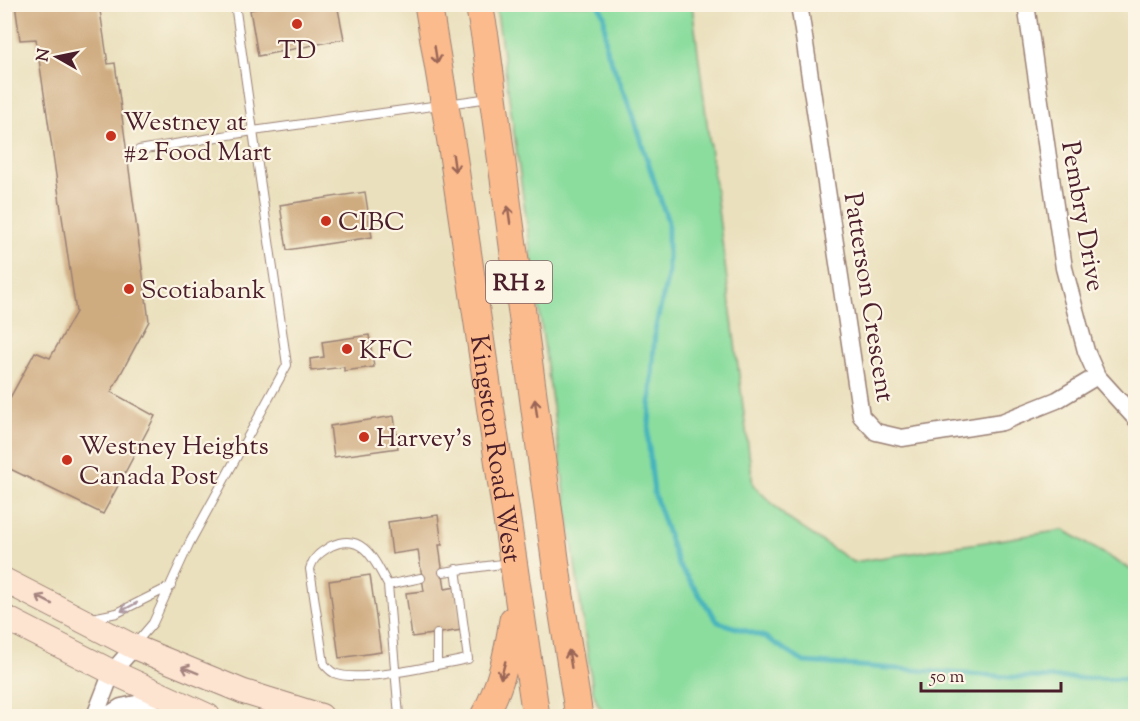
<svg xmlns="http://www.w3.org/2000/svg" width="1140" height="721" viewBox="0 0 1140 721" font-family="'Sorts Mill Goudy',serif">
<rect width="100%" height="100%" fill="#fcf5e5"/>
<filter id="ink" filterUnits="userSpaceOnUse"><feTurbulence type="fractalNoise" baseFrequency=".0167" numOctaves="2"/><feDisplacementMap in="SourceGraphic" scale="12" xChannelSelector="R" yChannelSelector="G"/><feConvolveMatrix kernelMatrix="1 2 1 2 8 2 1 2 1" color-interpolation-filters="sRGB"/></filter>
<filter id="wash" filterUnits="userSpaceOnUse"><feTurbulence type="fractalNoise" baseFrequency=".008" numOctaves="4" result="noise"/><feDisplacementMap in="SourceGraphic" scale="24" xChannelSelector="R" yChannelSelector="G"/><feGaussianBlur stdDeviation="1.35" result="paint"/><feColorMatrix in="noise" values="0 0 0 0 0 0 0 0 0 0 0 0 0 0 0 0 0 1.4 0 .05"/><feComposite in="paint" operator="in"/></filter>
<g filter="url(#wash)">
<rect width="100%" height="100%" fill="#eae0bd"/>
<path fill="#8bdd9e" stroke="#6a7e64" stroke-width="1.5" d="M496 5H692L753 485 787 518 853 562 1064 530 1135 572V716H608L598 705 593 691Z"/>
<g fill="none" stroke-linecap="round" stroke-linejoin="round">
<path stroke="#44b3bc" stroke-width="5" d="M598 4 604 15 606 48 627 100 668 222V275L655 330 648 438 654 493 678 564 718 622 765 637 804 662 1009 677 1136 679"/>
</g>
<g id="blocks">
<path fill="#cfab80" d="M15 4H99L108 64 115 63 149 321 111 392 155 416 103 514 4 466V409L35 352 50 358 76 312 36 39 20 40Z
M277 4H337L344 39 258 56 250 10Z
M365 192 372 237 287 250 280 205Z
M369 335 374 367 344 371V367L311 371 310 359 324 357 322 342Z
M394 416 398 448 334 457 330 426Z
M438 515 442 545H439L445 589 456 587 462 630 412 637 406 593 424 591 418 550 392 554 388 522Z
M370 575 381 652 339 658 329 581Z"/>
</g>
</g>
<g filter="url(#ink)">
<use href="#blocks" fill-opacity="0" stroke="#9a8074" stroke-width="1.5"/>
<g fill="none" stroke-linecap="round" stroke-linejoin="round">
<g stroke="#9a8074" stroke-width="10">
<path id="lane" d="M139 150 253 131 235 4
M443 572 509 563
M388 585C375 562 364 531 331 546 321 552 313 557 310 569L324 664C327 667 330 671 334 673 359 684 439 664 468 659L456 569
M92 618 117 613 171 586
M437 634V665
M135 644 153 623 189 544 287 365 253 131 490 98
M399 716 388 585 421 578"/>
</g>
<g stroke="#9a8074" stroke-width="19">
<path id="street" d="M799 4 861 416 876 432 902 438 1002 422 1057 400 1097 376
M1026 4 1064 268 1086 351 1097 376 1136 419
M95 716 112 672 134 647
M107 716 121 707 166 698"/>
</g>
<g stroke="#9a8074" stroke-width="26">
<path id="secondary" d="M4 580 134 647 244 692 321 716
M4 617 112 672 208 716"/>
</g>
<g stroke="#9a8074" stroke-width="29">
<g id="primary">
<path id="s1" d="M428 4 452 148 536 716"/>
<path d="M479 4 485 37 560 596 579 716"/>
<path d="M484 716C501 687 508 653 513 620"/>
</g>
</g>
<use href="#lane" stroke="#fff" stroke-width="8"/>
<use href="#street" stroke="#fff" stroke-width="16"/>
<use href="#secondary" stroke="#fde4d1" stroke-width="24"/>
<use href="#primary" stroke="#fbbb8d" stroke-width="27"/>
</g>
<defs><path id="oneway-shaft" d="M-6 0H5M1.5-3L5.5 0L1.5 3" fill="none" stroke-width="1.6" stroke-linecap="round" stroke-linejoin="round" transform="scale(1.5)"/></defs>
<g stroke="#9a6557">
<use href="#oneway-shaft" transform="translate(436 55) rotate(81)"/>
<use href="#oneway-shaft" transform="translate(454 163) rotate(82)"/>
<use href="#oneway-shaft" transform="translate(509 215) rotate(-98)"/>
<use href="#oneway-shaft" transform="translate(536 408) rotate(-98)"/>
<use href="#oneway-shaft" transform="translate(570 659) rotate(-99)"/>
<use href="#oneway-shaft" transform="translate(503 670) rotate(105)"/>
</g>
<g stroke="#a4827e">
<use href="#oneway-shaft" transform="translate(44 600) rotate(-153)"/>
<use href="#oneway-shaft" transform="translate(190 670) rotate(-158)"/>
</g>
<use stroke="#ae9aa0" href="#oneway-shaft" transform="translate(129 607) rotate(152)"/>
</g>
<g fill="#c8321e" stroke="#fcf5e5" stroke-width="2">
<circle cx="297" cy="24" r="6"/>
<circle cx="111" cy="136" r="6"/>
<circle cx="326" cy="221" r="6"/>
<circle cx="129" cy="289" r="6"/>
<circle cx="347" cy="349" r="6"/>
<circle cx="364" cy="437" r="6"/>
<circle cx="67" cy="460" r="6"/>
</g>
<g text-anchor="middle" stroke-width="4.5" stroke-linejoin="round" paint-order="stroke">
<rect fill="#fcf5e5" stroke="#7f5f63" stroke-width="1.5" x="486" y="261" width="66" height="42" rx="4.5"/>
<g font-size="24" font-weight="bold" fill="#4a1f2b">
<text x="519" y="290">RH 2</text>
</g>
<g font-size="26" fill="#4a1f2b" stroke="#fcf5e5" text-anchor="start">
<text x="297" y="58" text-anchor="middle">TD</text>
<text x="123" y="130">Westney at<tspan x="123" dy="30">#2 Food Mart</tspan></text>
<text x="338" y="230">CIBC</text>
<text x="141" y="298">Scotiabank</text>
<text x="359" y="358">KFC</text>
<text x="376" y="446">Harvey's</text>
<text x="79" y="454">Westney Heights<tspan x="79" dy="30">Canada Post</tspan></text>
</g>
<g font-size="26" fill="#4a1f2b" stroke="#fcf5e5">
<text transform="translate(1084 216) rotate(80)" y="9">Pembry Drive</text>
<text transform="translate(870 297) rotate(81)" y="9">Patterson Crescent</text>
<text dy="9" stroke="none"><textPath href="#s1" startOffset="450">Kingston Road West</textPath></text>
</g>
</g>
<rect width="1140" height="721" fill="none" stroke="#fcf5e5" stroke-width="24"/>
<g transform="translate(57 57) rotate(279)" stroke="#fcf5e5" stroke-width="4.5" paint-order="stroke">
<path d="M0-4.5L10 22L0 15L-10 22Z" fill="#4a1f2b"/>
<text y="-9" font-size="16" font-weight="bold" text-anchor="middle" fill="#4a1f2b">N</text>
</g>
<path d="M921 682v9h140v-9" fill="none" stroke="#4a1f2b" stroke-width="3"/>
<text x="930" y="682" font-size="18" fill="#4a1f2b" stroke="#fcf5e5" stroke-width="4.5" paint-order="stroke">50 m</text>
</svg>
